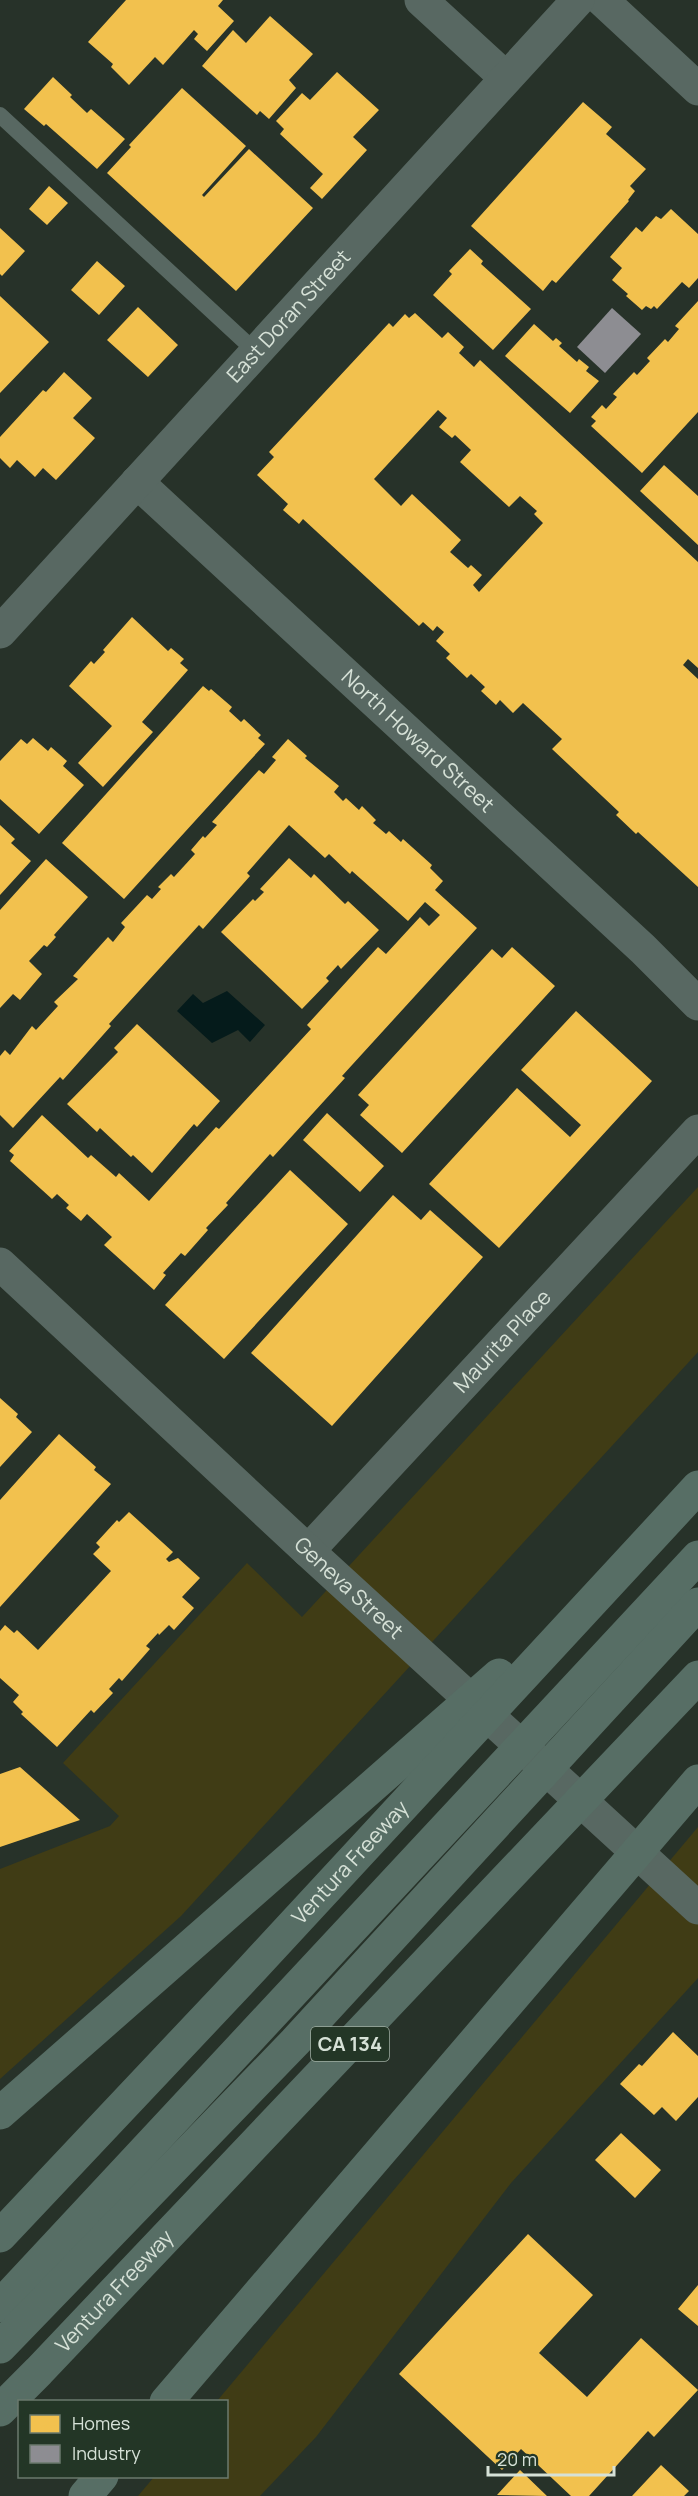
<svg xmlns="http://www.w3.org/2000/svg" width="698" height="2496" viewBox="0 0 698 2496" font-family="Manrope,sans-serif">
<rect width="100%" height="100%" fill="#273229"/>
<path fill="#403c15" d="M698 1187V1352L181 1916 0 2079V1869L110 1826 119 1816 63 1763 247 1563 302 1617Z
M698 1827V1978L511 2183 316 2437 260 2496H138L154 2477 226 2476V2402L217 2401Z"/>
<path fill="#051b1b" d="M227 991 265 1025 250 1042 238 1030 212 1043 177 1011 193 994 203 1003Z"/>
<path fill="#f2c14e" fill-rule="evenodd" d="M126 0H223L218 6 234 21 207 51 194 39 198 34 194 30 163 65 155 57 129 85 111 67 113 64 88 42Z
M270 16 313 54 289 80 296 88 269 119 260 111 257 115 202 66 233 30 246 43Z
M337 72 379 110 353 137 367 150 322 199 310 188 323 174 280 134 284 129 276 121 302 93 310 100Z
M53 77 72 95 70 97 87 113 91 109 125 139 97 169 46 124 44 126 24 109Z
M182 88 246 146 202 195 204 197 249 149 313 208 236 291 107 173 131 147 129 145Z
M583 102 612 127 606 134 646 169 630 186 635 191 628 200 629 201 556 283 552 280 543 291 471 226Z
M49 186 68 203 47 225 29 209Z
M671 209 698 234V278L689 288 682 282 657 309 654 306 651 309 646 306 642 310 626 296 628 294 612 280 622 268 610 257 636 227 642 232 656 216 661 219Z
M0 228 25 251 2 276 0 274Z
M470 249 483 261 481 264 531 309 493 350 433 295 452 274 449 271Z
M97 261 125 286 99 315 71 290Z
M0 296 49 342 0 393Z
M698 301V412L642 473 591 426 596 421 591 417 602 405 606 409 617 397 613 394 634 372 637 375 650 361 647 358 665 339 668 342 679 329 675 326Z
M138 307 178 345 148 377 107 340Z
M415 313 442 338 448 332 464 347 459 353 474 367 480 360 698 562V668L688 659 683 665 698 679V887L638 832 636 834 616 815 619 812 552 749 562 739 523 703 513 713 500 700 496 705 481 691 485 687 471 674 467 678 446 658 450 654 436 641 444 632 437 626 433 631 423 622 419 626 303 519 299 524 283 510 288 504 257 475 274 457 269 452 389 323 393 327 405 314 409 318ZM438 410 447 418 439 427 452 438 455 435 471 450 460 462 509 507 520 496 537 511 534 514 543 523 479 592 473 585 482 575 471 565 468 568 450 552 461 540 412 494 401 506 374 479Z
M534 324 553 341 556 338 562 343 559 346 577 362 579 359 589 367 586 371 599 381 570 413 505 356Z
M64 372 92 398 73 418 95 438 56 480 43 468 35 477 17 460 10 468 0 458V437L43 390 46 392Z
M664 465 698 496V545L640 491Z
M132 617 168 651 171 648 184 659 180 663 188 670 142 722 153 732 103 787 78 763 112 726 69 686 91 661 94 664 105 652 103 650Z
M203 686 209 691 211 689 232 707 229 711 241 722 244 719 261 735 258 738 265 744 124 899 62 843Z
M33 738 48 751 51 747 67 761 63 766 84 785 39 834 0 799V761L21 739 27 744Z
M288 739 307 756 305 758 339 786 334 792 343 801 346 798 359 810 362 806 376 820 373 823 386 834 389 831 401 842 403 839 432 865 430 868 443 881 435 890 477 928 342 1076 345 1078 273 1157 270 1154 226 1203 228 1205 206 1228 208 1230 185 1256 181 1253 163 1273 166 1275 154 1290 104 1245 112 1237 87 1214 81 1221 66 1208 69 1205 57 1194 52 1199 10 1161 14 1155 9 1151 42 1115 88 1158 91 1155 116 1177 119 1173 149 1201 216 1127 219 1129 311 1029 307 1025 378 947 386 954 420 917 429 926 440 915 425 902 408 921 352 871 350 874 329 854 325 858 289 825 247 873 250 876 203 929 199 925 109 1024 111 1026 63 1080 60 1077 13 1128 0 1115V1056L5 1050 10 1055 32 1026 36 1030 58 1006 54 1002 78 979 73 976 108 937 113 942 125 927 121 923 147 895 152 899 161 889 158 887 171 874 174 877 195 854 191 850 203 836 205 838 217 825 212 822 259 770 264 774 276 760 272 757Z
M0 825 15 839 11 843 31 861 0 895Z
M289 858 311 878 314 874 345 904 348 901 379 930 341 969 338 965 326 978 329 981 302 1009 221 932 253 899 255 901 264 892 260 889Z
M46 859 88 897 54 935 56 937 47 947 44 945 29 961 42 974 20 1000 13 994 0 1008V910Z
M512 947 555 986 402 1153 360 1115 369 1105 358 1095 492 949 502 958Z
M576 1011 652 1081 499 1248 429 1184 517 1088 570 1137 581 1125 521 1070Z
M137 1024 220 1101 197 1127 194 1124 152 1173 133 1155 131 1157 100 1128 97 1132 67 1104 118 1052 114 1048Z
M327 1113 384 1166 360 1192 303 1140Z
M290 1170 348 1224 224 1359 165 1305Z
M393 1195 421 1220 430 1210 483 1257 332 1426 251 1353Z
M0 1398 18 1414 16 1417 32 1432 0 1467Z
M59 1434 96 1467 94 1470 111 1484 0 1607V1500Z
M129 1512 173 1552 166 1559 169 1562 178 1558 200 1578 182 1597 194 1608 174 1630 169 1625 159 1635 158 1633 146 1646 150 1649 122 1681 119 1678 109 1689 113 1693 94 1713 91 1710 57 1747 21 1714 23 1712 13 1702 19 1695 0 1678V1631L5 1625 14 1633 17 1630 38 1650 111 1571 93 1554 100 1547 96 1543 117 1520 119 1522Z
M20 1767 80 1820 0 1847V1774Z
M673 2032 698 2056V2097L676 2121 662 2107 654 2115 620 2084 639 2064 642 2066Z
M621 2133 661 2170 635 2198 595 2160Z
M528 2234 593 2295 539 2353 587 2397 641 2338 698 2390 654 2437 648 2431 589 2496H571L521 2449 502 2470 399 2374Z
M698 2285V2326L678 2309Z
M661 2465 689 2491 684 2496H632Z
M520 2470 547 2496 497 2495Z"/>
<path fill="#8d8d92" d="M612 308 641 334 605 373 577 347Z"/>
<g fill="none" stroke-linecap="round" stroke-linejoin="round">
<path stroke="#586862" stroke-width="16" d="M0 115 256 352"/>
<g stroke="#586862" stroke-width="33">
<path d="M421 0 506 78"/>
<path d="M602 0 698 89"/>
<path id="s1" d="M137 482 643 949 698 1004"/>
<path id="s2" d="M308 1551 698 1131"/>
</g>
<g stroke="#586862" stroke-width="33">
<path id="s3" d="M0 632 578 0"/>
<path id="s4" d="M0 1264 308 1551 698 1908"/>
</g>
<g stroke="#576e65" stroke-width="33">
<path d="M0 2113 499 1675"/>
<path id="s5" d="M0 2236 251 1970 698 1487"/>
<path d="M0 2306 698 1557"/>
<path d="M0 2347 295 2042 698 1604"/>
<path d="M166 2402 698 1781"/>
<path id="s6" d="M0 2410 39 2371 698 1677"/>
<path d="M85 2496 102 2476"/>
</g>
</g>
<g text-anchor="middle" stroke-width="6" stroke-linejoin="round" paint-order="stroke">
<rect fill="#233626" stroke="#a0aea2" stroke-width="1.5" x="311" y="2027" width="78" height="34" rx="4.5"/>
<g font-size="20" font-weight="bold" fill="#d6e1d7">
<text x="350" y="2051">CA 134</text>
</g>
<g font-size="21" fill="#d6e1d7" stroke="#233626">
<text dy="7" stroke="none"><textPath href="#s3" startOffset="428">East Doran Street</textPath></text>
<text dy="7" stroke="none"><textPath href="#s1" startOffset="382">North Howard Street</textPath></text>
<text dy="7" stroke="none"><textPath href="#s2" startOffset="286">Maurita Place</textPath></text>
<text dy="7" stroke="none"><textPath href="#s4" startOffset="476">Geneva Street</textPath></text>
<text dy="7" stroke="none"><textPath href="#s5" startOffset="512">Ventura Freeway</textPath></text>
<text dy="7" stroke="none"><textPath href="#s6" startOffset="165">Ventura Freeway</textPath></text>
</g>
</g>
<rect x="18" y="2400" width="210" height="78" fill="#233626" stroke="#6b7a6d" stroke-width="1.5"/>
<rect x="30" y="2415" width="30" height="18" fill="#f2c14e" stroke="#6b7a6d" stroke-width="1.5"/>
<text x="72" y="2430" font-size="18" fill="#d6e1d7">Homes</text>
<rect x="30" y="2445" width="30" height="18" fill="#8d8d92" stroke="#6b7a6d" stroke-width="1.5"/>
<text x="72" y="2460" font-size="18" fill="#d6e1d7">Industry</text>
<path d="M488 2466v9h126v-9" fill="none" stroke="#d6e1d7" stroke-width="3"/>
<text x="497" y="2466" font-size="18" fill="#d6e1d7" stroke="#233626" stroke-width="4.5" paint-order="stroke">20 m</text>
</svg>
